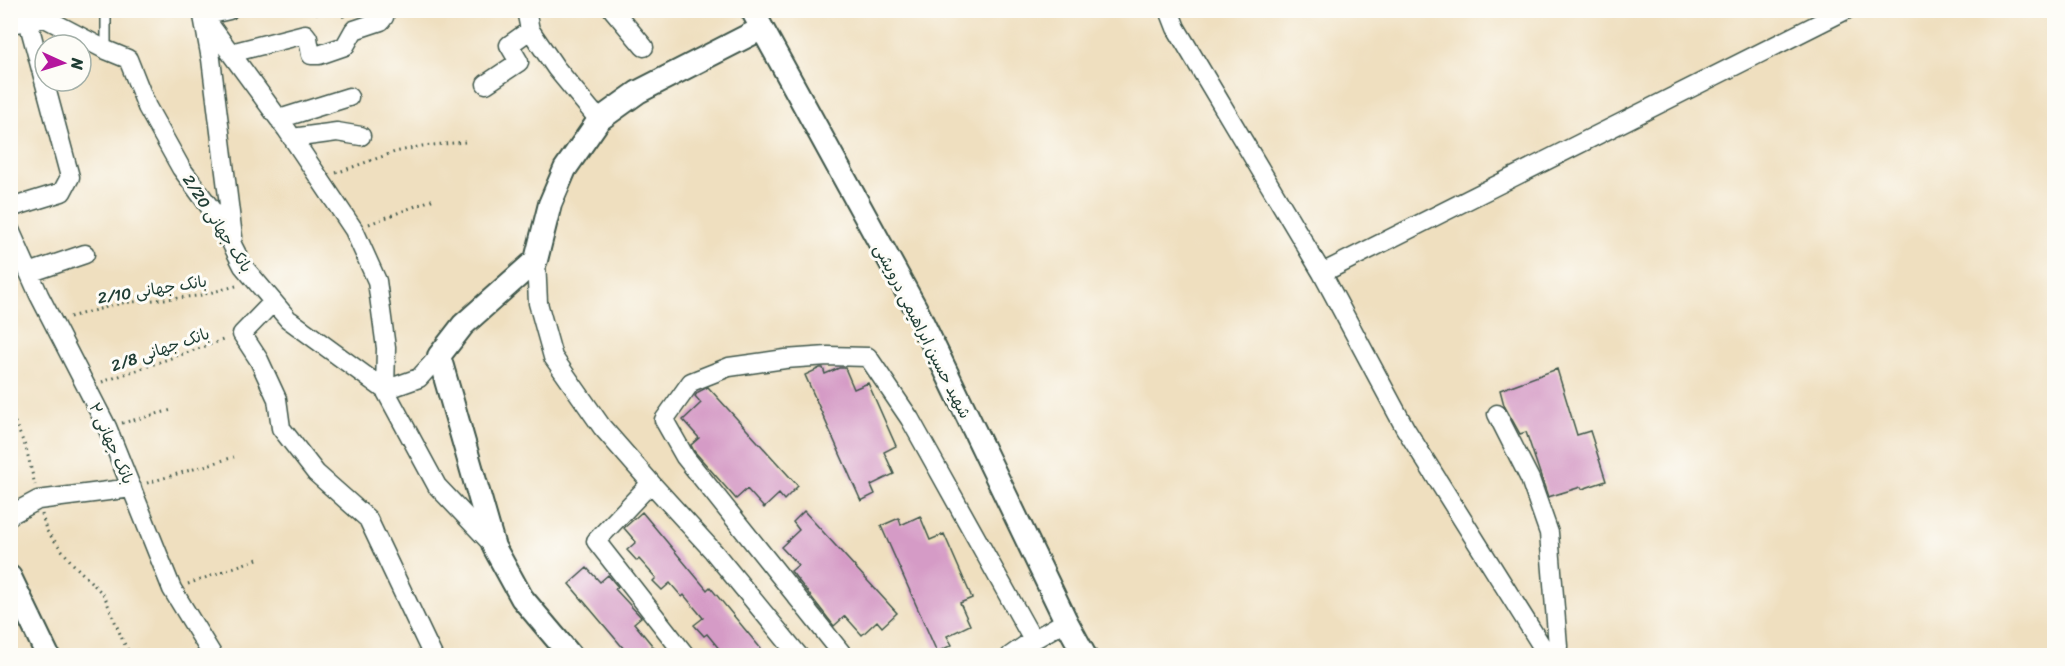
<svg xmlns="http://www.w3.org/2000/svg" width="2065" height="666" viewBox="0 0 2065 666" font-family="Sriracha,'Playpen Sans Arabic',sans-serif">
<rect width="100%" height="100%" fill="#fdfcf7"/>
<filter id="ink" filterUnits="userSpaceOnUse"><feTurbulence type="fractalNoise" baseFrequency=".0167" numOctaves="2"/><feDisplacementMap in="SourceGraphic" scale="12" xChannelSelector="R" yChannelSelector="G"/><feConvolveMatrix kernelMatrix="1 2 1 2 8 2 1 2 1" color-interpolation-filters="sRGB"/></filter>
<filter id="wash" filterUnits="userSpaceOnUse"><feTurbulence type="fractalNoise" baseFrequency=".008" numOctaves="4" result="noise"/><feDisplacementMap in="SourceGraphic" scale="24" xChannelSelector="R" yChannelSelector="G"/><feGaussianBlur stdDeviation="1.35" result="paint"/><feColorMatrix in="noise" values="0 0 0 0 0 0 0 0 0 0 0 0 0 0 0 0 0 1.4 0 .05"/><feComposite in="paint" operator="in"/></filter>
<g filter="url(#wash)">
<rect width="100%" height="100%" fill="#efdfbf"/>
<g id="blocks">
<path fill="#d59bc6" d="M820 368H823L825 374 839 368H845L854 389 868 383 896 446 884 452 894 474 871 485 875 494 861 501 805 375Z
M1557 369 1577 435 1590 431 1606 481 1582 489 1581 487 1548 497 1526 432 1520 434 1504 405 1500 390Z
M708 387 798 486 784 500 779 494 764 508 747 489 736 499 694 451 691 445 699 438 683 420 701 403 695 396 698 392Z
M804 511 897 613 882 627 877 621 862 635 845 616 834 626 791 571 798 565 781 547 799 530 793 522Z
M642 512 707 590 710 587 767 656H725L707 634 704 636 694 625 703 618 684 595 682 597 670 583 662 590 653 581 656 578 639 559 637 561 627 550 636 542 624 528Z
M920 516 930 540 944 534 972 598 960 603 970 625 947 636 952 645 937 652 881 526 899 518 901 525Z
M587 568 600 582 608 575 618 587 615 589 641 617 634 623 661 656H630L569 584Z"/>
</g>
</g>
<g filter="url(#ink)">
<use href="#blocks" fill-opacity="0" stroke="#3e5549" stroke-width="1.5"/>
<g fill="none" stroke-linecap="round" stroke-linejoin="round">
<g stroke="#3e5549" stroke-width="12">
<path id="service" d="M106 50V10"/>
</g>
<g stroke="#3e5549" stroke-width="21">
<path id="minor" d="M42 10 45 18 106 50 128 59 147 107 181 168 220 221 243 266 288 319 385 390 437 486 493 545
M199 10 287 130 354 230 377 281 386 348 385 390 419 378 439 356
M229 10 203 16 211 59 233 237
M526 10 530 30 556 68 599 120
M613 10 644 47
M1169 10 1176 28 1322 273 1405 428 1548 656
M10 24 40 19
M231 53 305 34 308 38 311 55H319L345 46 354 30 381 21 384 17 382 10
M486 84 519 62 509 45 530 30
M279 119 349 97
M292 138 337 132 361 136
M10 208 62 192 70 177 28 21
M10 230 39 295 107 427 172 589 213 656
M536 260 538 303 553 357 602 427 651 483
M29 273 85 254
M1322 273 1846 10
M273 302 242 334 259 360 277 399 281 428 316 473 368 519 433 656
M1497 414 1530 479 1549 533 1558 646 1557 656
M10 515 38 500 132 488
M686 656 596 541 651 483 713 551 799 656
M844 656 685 457 664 420 691 382 729 367 785 359 828 356 868 357 910 419 1033 640
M1010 656 1033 640 1066 621"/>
</g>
<g stroke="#3e5549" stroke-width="26">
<path id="tertiary" d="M752 10 915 307 1066 621 1085 656
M10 577 48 656
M571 656 522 598 494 547 439 356 463 325 536 260 550 204 565 169 599 120 638 92 761 29"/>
</g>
<path stroke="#3e5549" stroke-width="3" stroke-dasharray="1.5 4.5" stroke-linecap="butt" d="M342 10 344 19
M316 13 326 10
M336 173 395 152 422 146 465 142
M369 224 434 199
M70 317 122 303 197 296 240 285
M102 382 226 339
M10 411 26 448 35 485
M122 423 172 410
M147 483 234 457
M42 514 46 530 72 563 104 595 123 641 131 656
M188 584 260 558"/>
<use href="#service" stroke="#fff" stroke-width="9"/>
<use href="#minor" stroke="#fff" stroke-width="18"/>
<use href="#tertiary" stroke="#fff" stroke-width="22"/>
</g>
</g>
<g text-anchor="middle" stroke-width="6" stroke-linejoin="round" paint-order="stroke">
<g font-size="16" fill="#1f3d34" stroke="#fdfcf7">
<text transform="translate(218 223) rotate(57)" y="6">بانک جهانی 2/20</text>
<text transform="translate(152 289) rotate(-9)" y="6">بانک جهانی 2/10</text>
<text transform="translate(923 331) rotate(63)" y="6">شهید حسین ابراهیمی درویشی</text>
<text transform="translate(160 349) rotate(-19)" y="6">بانک جهانی 2/8</text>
<text transform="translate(112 443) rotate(66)" y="6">بانک جهانی ۲</text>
</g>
</g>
<rect width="2065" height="666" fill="none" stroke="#fdfcf7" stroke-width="36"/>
<g transform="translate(63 63) rotate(94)"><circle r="28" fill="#fdfcf7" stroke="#a4b0a9" stroke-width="1.5"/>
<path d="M0-4.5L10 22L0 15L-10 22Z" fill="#b5179e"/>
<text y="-9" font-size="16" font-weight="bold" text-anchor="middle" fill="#1f3d34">N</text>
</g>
</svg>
